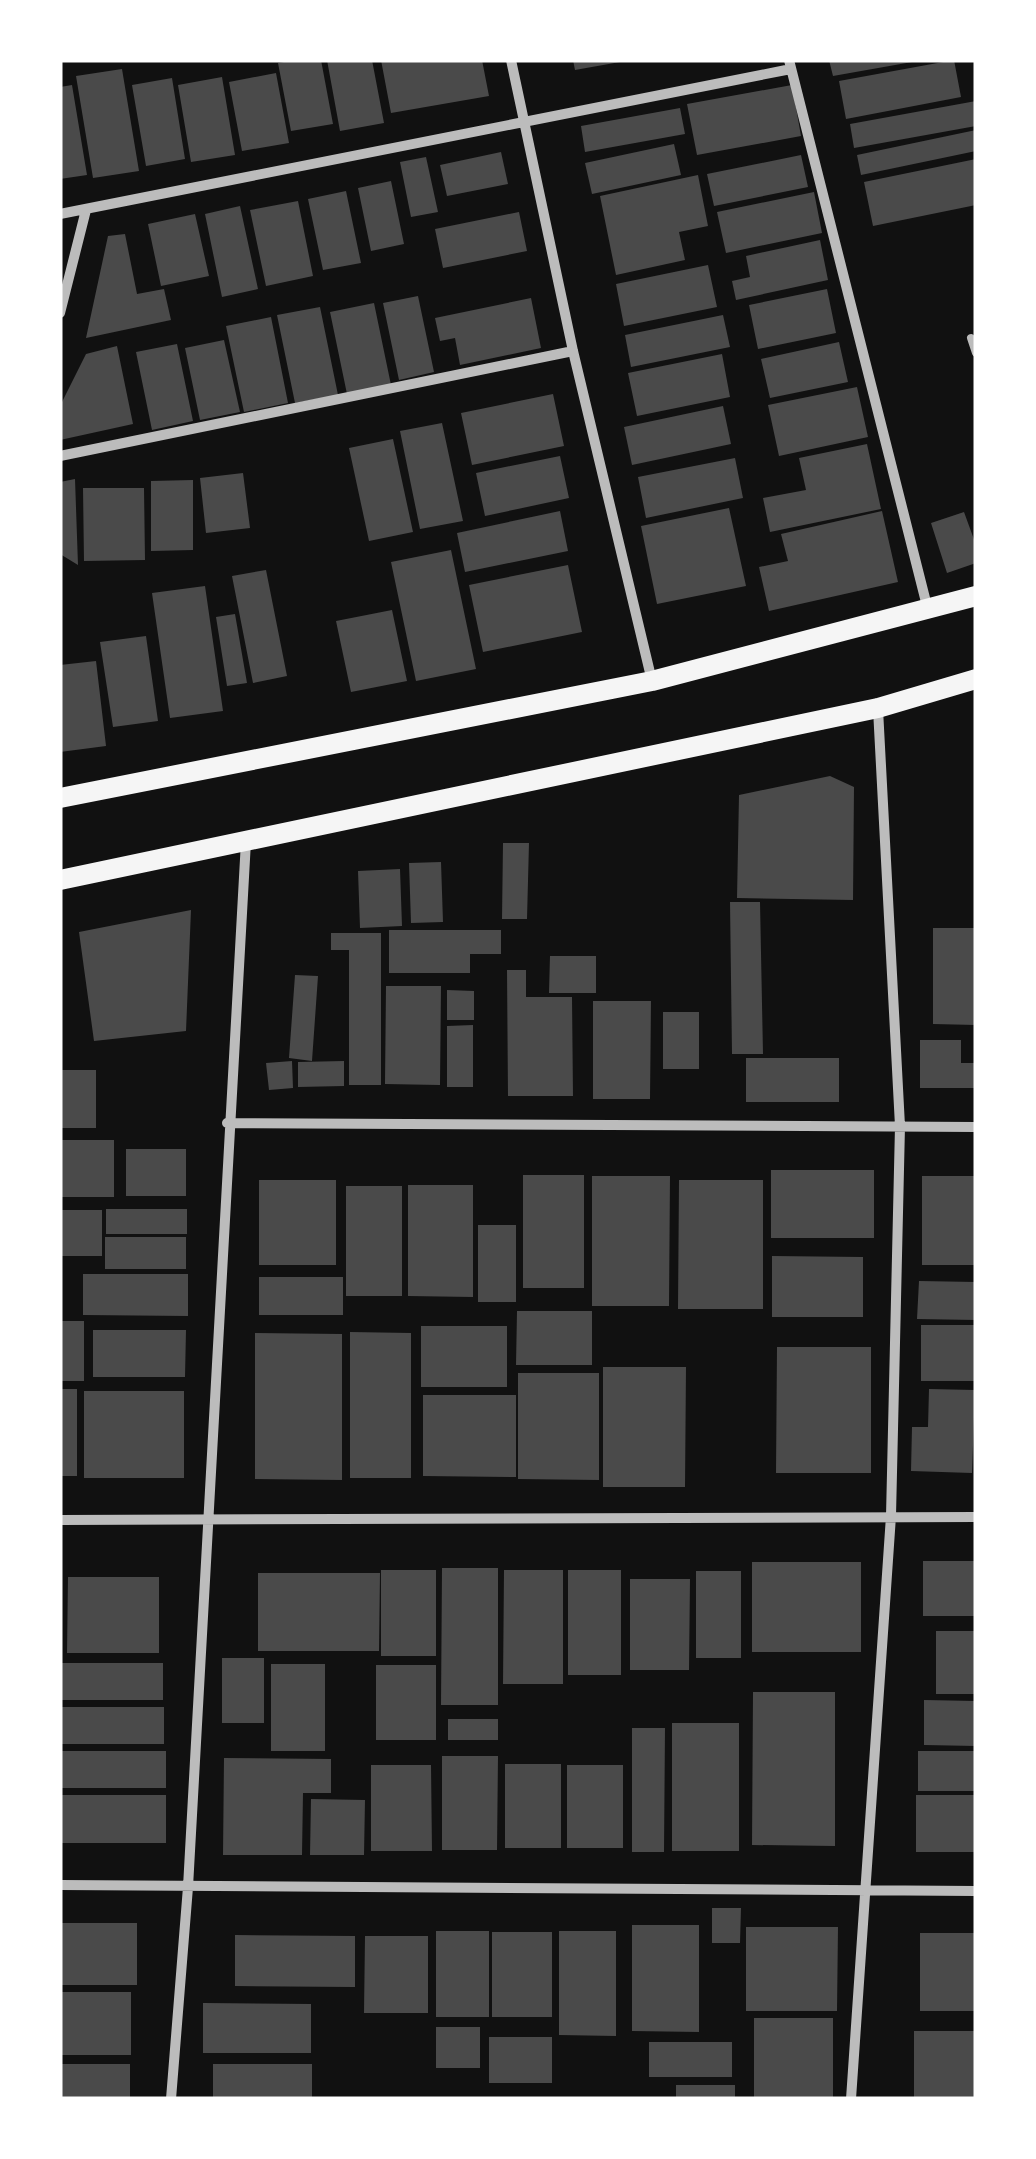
<svg xmlns="http://www.w3.org/2000/svg" width="1036" height="2159" viewBox="0 0 1036 2159" font-family="'PT Sans Narrow',sans-serif">
<rect width="100%" height="100%" fill="#111"/>
<path fill="#4a4a4a" d="M295 60H321L333 124 291 131 278 63Z
M327 60H372L384 123 340 131Z
M381 60H482L489 96 391 113Z
M573 60H620V62L575 70Z
M829 60H912V62L833 76Z
M954 60 961 97 846 119 839 81Z
M122 69 139 171 93 178 76 76Z
M276 73 289 143 242 151 229 82Z
M222 77 235 155 191 162 178 85Z
M172 78 185 159 146 166 132 85Z
M72 85 87 175 60 179V87Z
M792 85 801 136 697 155 687 104Z
M976 101V126L854 148 850 124Z
M680 108 685 134 585 152 581 126Z
M976 130V151L861 175 857 155Z
M674 144 681 175 592 194 585 163Z
M501 152 508 184 447 196 440 165Z
M801 155 808 187 714 206 707 174Z
M426 157 438 212 411 217 400 162Z
M976 159V205L873 226 864 182Z
M698 175 708 226 679 232 685 260 616 275 600 196Z
M391 181 404 244 371 251 358 188Z
M346 191 361 263 323 270 308 199Z
M814 192 822 233 726 253 717 212Z
M298 201 313 276 266 286 250 210Z
M240 206 258 289 222 297 205 214Z
M519 212 527 251 443 268 435 229Z
M195 214 209 276 161 286 148 224Z
M125 234 137 294 164 289 171 320 86 338 108 236Z
M820 240 828 280 736 300 732 281 750 277 746 256Z
M708 265 717 307 624 326 616 284Z
M827 289 836 333 758 349 749 305Z
M418 296 434 372 399 380 383 303Z
M531 298 541 348 460 365 455 338 440 341 435 318Z
M374 303 391 385 347 394 330 312Z
M320 307 338 395 295 403 277 315Z
M723 315 730 347 631 367 625 335Z
M271 317 288 403 244 412 226 326Z
M224 340 240 412 200 420 185 348Z
M839 342 848 382 770 398 761 359Z
M177 344 193 421 152 430 136 352Z
M117 346 133 424 60 440V406L86 354Z
M722 354 730 397 637 416 628 373Z
M857 387 868 437 779 456 768 405Z
M553 394 564 446 472 465 461 413Z
M723 406 731 444 632 465 624 427Z
M442 423 463 521 420 529 400 431Z
M393 439 413 532 369 541 349 448Z
M867 444 881 509 770 532 763 498 806 490 799 458Z
M560 456 569 498 485 516 476 473Z
M735 458 743 498 646 518 638 477Z
M243 473 250 528 206 533 200 478Z
M75 479 78 565 60 554V482Z
M193 480V550L151 551V481Z
M83 488H144L145 560 84 561Z
M729 508 746 586 657 604 641 526Z
M560 511 568 551 465 572 457 533Z
M882 511 898 582 769 611 759 567 788 561 781 534Z
M964 512 976 545V563L947 573 931 523Z
M451 550 476 669 416 681 391 562Z
M568 565 582 632 483 652 469 585Z
M266 570 287 676 253 683 232 576Z
M205 586 223 711 170 718 152 593Z
M392 610 407 681 351 692 336 621Z
M235 614 247 683 227 686 216 617Z
M146 636 158 721 113 727 100 642Z
M96 661 106 746 60 752V665Z
M830 776 854 787 853 900 737 898 739 795Z
M503 843H529L527 919H502Z
M441 862 443 922 411 923 409 863Z
M400 869 402 926 360 928 358 871Z
M730 902H760L763 1054H732Z
M191 910 186 1031 94 1041 79 932Z
M933 928H976V1025L933 1024Z
M389 930H501V954H470V973H389Z
M331 933H381V1085H349V950H331Z
M550 956H596V993H549Z
M507 970H526V997H572L573 1096H508Z
M295 975 318 976 312 1061 289 1058Z
M386 986H441L440 1085 385 1084Z
M447 990 474 991V1020H447Z
M593 1001H651L650 1099H593Z
M663 1012H699V1069H663Z
M473 1025V1087H447V1026Z
M920 1040H961V1063H976V1088H920Z
M746 1058H839V1102H746Z
M292 1061 293 1088 269 1090 266 1063Z
M344 1061V1086L298 1087V1062Z
M60 1070H96V1128H60Z
M60 1140H114V1197H60Z
M126 1149H186V1196H126Z
M771 1170H874V1238H771Z
M523 1175H584V1288H523Z
M592 1176H670L669 1306H592Z
M922 1176H976V1265H922Z
M259 1180H336V1265H259Z
M679 1180H763V1309H678Z
M408 1185H473V1297L408 1296Z
M346 1186H402V1296H346Z
M106 1209H187V1234H106Z
M61 1210H102V1256H61Z
M478 1225H516V1302H478Z
M105 1237H186V1269H105Z
M772 1256 863 1257V1317H772Z
M83 1274H188V1316L83 1315Z
M259 1277H343V1315H259Z
M919 1281 976 1282V1320L917 1319Z
M517 1311H592V1365H516Z
M60 1321H84V1381H60Z
M921 1325H975V1381H921Z
M421 1326H507V1387H421Z
M93 1330H186L185 1377H93Z
M350 1332 411 1333V1478H350Z
M255 1333 342 1334V1480L255 1479Z
M777 1347H871V1473H776Z
M603 1367H686L685 1487H603Z
M518 1373H599V1480L518 1479Z
M60 1389H77V1476H60Z
M929 1389 975 1390 972 1473 911 1471 912 1427H928Z
M84 1391H184V1478H84Z
M423 1395H516V1477L423 1476Z
M923 1561H976V1616H923Z
M752 1562H861V1652H752Z
M442 1568H498V1705H441Z
M381 1570H436V1656H381Z
M504 1570H563V1684H503Z
M568 1570H621V1675H568Z
M696 1571H741V1658H696Z
M258 1573H380L379 1651H258Z
M68 1577H159V1653H67Z
M630 1579H690L689 1670H630Z
M936 1631H976V1694H936Z
M222 1658H264V1723H222Z
M60 1663H163V1700H60Z
M271 1664H325V1751H271Z
M376 1665H436V1740H376Z
M753 1692H835V1846L752 1845Z
M924 1700 976 1701V1746L924 1745Z
M60 1707H164V1744H60Z
M448 1719H498V1740H448Z
M672 1723H739V1851H672Z
M632 1728H665L664 1852H632Z
M60 1751H166V1788H60Z
M918 1751H976V1791H918Z
M442 1756H498L497 1850H442Z
M224 1758 331 1759V1793H303L302 1855H223Z
M505 1764H561V1848H505Z
M371 1765H431L432 1851H371Z
M567 1765H623V1848H567Z
M60 1795H166V1843H60Z
M916 1795H976V1852H916Z
M311 1799 365 1800 364 1855H310Z
M712 1908H741L740 1943H712Z
M60 1923H137V1985H60Z
M632 1925H699V2032L632 2031Z
M746 1927H838L837 2011H746Z
M436 1931H489V2017H436Z
M559 1931H616V2036L559 2035Z
M492 1932H552V2017H492Z
M920 1933H976V2011H920Z
M235 1935 355 1936V1987L235 1986Z
M365 1936H428V2013H364Z
M60 1992H131V2055H60Z
M203 2003 311 2004V2053H203Z
M754 2018H833V2099H754Z
M436 2027H480V2068H436Z
M914 2031H976V2099H914Z
M489 2037H552V2083H489Z
M649 2042H732V2077H649Z
M60 2064H130V2099H60Z
M213 2064H312V2099H213Z
M676 2085H735V2099H676Z"/>
<g fill="none" stroke-linecap="round" stroke-linejoin="round">
<path stroke="#bcbcbc" stroke-width="8" d="M971 338 976 353"/>
<path stroke="#bcbcbc" stroke-width="10" d="M511 60 573 351 652 681
M789 60 928 610
M60 214 791 69
M60 313 86 210
M60 456 573 351
M227 1123 976 1127
M60 1520 976 1517
M60 1885 976 1891
M171 2099 188 1887 246 841
M851 2099 891 1516 900 1126 878 709"/>
<path stroke="#f5f5f5" stroke-width="20" d="M60 798 652 681 976 596
M60 880 878 708 976 679"/>
</g>
<rect width="1036" height="2159" fill="none" stroke="#ffffff" stroke-width="125"/>
</svg>
